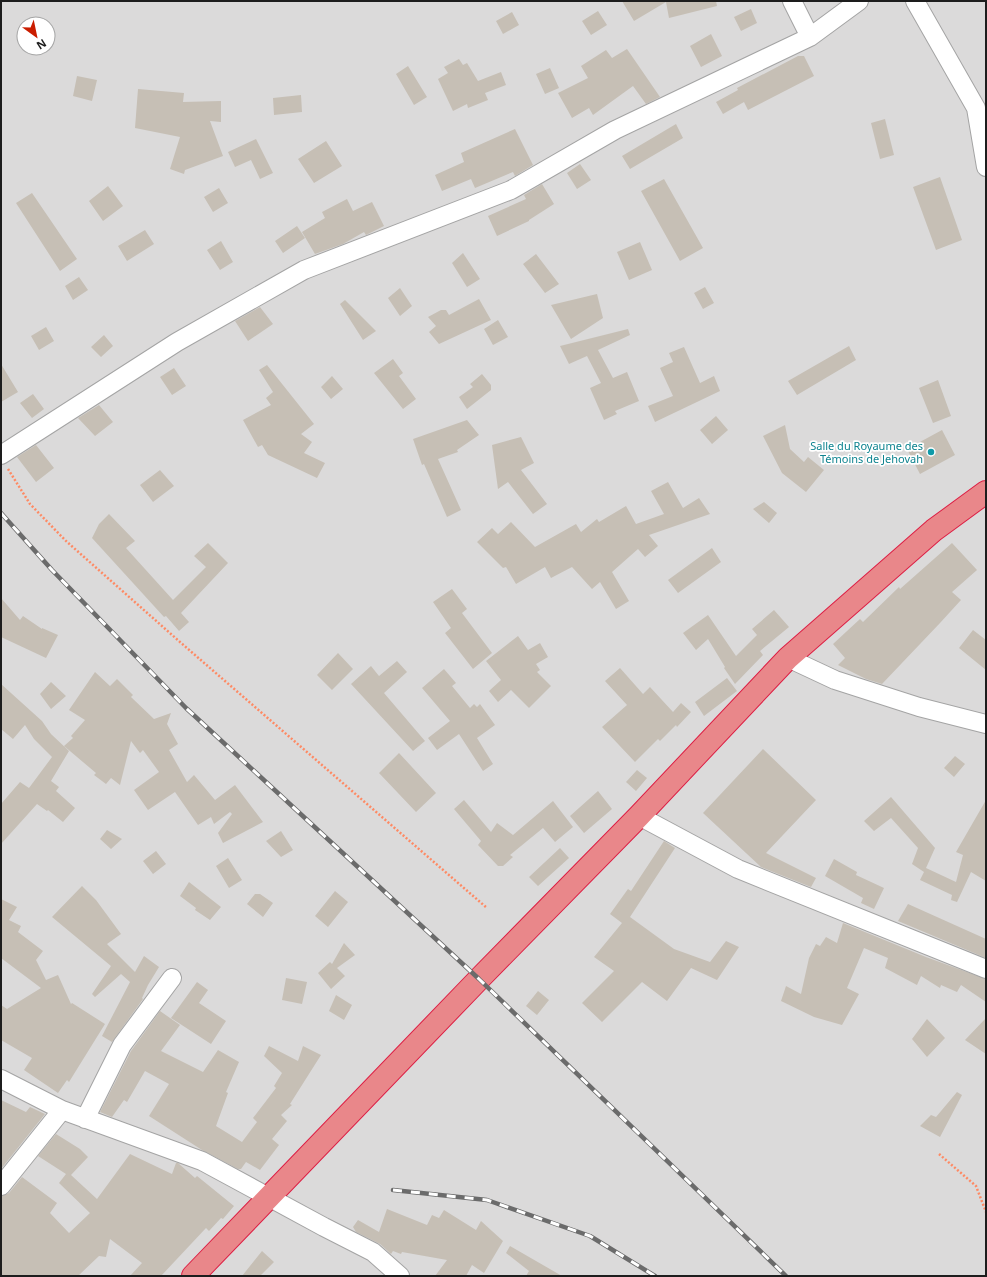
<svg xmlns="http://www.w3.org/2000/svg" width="987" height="1277" viewBox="0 0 987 1277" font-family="'Noto Sans',sans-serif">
<rect width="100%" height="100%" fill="#eeece2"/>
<path fill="#dbdada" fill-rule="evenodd" d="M1 1H986V1276H1ZM24 24H48V48H24Z"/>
<path fill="#c6bfb5" d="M622 1H716L717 6 669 18 666 2 634 21Z
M751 9 757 23 741 31 734 17Z
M598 11 607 25 591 35 582 21Z
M512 12 519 25 503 34 496 21Z
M711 34 722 56 701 67 690 46Z
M627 49 660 97 646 104 633 86 593 115 589 108 572 118 558 93 588 78 581 66 606 50 612 58Z
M798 56H804L814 76 748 110 744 102 723 114 716 102 738 90 737 88Z
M459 59 463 65 467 63 478 81 501 72 506 85 485 93 488 100 468 108 467 104 453 111 438 79 448 73 444 67Z
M408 66 427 97 414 105 396 74Z
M550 68 559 88 545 94 536 74Z
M77 76 97 80 92 101 73 96Z
M138 89 184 93 183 102 221 101V122L210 121 223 156 185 170 184 174 170 169 180 137 135 128Z
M301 95 302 112 274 115 273 98Z
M885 119 894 155 880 159 871 123Z
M676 124 683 138 630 169 622 156Z
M515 129 533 165 515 176 513 172 475 188 471 179 442 191 435 175 464 162 461 153Z
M256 139 273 173 260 179 251 160 235 167 228 152Z
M326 141 342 166 314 183 298 159Z
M580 164 591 180 577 189 567 173Z
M940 177 962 240 936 250 913 187Z
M664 179 703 248 680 261 641 191Z
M542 184 554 204 529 220V221L497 236 488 216 526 199 524 195Z
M108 186 123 206 103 221 89 201Z
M219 188 228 203 213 212 204 197Z
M32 193 77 259 60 271 16 203Z
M347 199 353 211 372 202 384 226 366 235 364 232 343 244 315 254 302 232 325 218 322 212Z
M297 226 305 238 283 253 275 241Z
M145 230 154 244 127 261 118 246Z
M221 241 233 262 220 270 207 250Z
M640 242 652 270 629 280 617 252Z
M463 253 480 279 467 287 452 263Z
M536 254 559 284 545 293 523 264Z
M79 277 88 290 73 300 65 286Z
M705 287 714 303 703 309 694 293Z
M400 288 412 306 400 316 388 298Z
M597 294 603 318 571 339 551 305Z
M479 299 491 320 439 344 429 332 436 326 428 317 441 310H446L449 315Z
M345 300 376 331 363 340 340 304Z
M260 307 273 324 248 341 235 321Z
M498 320 508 337 493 345 484 329Z
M46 327 54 341 39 350 31 336Z
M628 329 630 335 598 350 613 378 627 372 639 401 615 411 617 414 604 420 590 388 601 383 587 356 569 364 560 346Z
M104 335 113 346 101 357 91 347Z
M849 346 856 360 797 395 788 381Z
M684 347 700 383 714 376 720 391 655 422 648 406 673 396 660 368 673 362 669 353Z
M393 359 403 373 399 376 416 399 403 409 374 373Z
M1 364 18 392 1 402Z
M267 365 314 424 301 434 312 442 304 453 325 463 317 478 268 455 262 445 258 447 243 420 271 405 266 398 273 392 259 370Z
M174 368 186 386 172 395 160 377Z
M482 374 491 385V390L467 409 459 397 473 387 470 384Z
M332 376 343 389 331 399 321 387Z
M938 380 951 416 933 423 919 388Z
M33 394 44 409 32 418 20 403Z
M99 405 113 422 95 436 78 418Z
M716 416 728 430 712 444 700 430Z
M467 420 479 435 457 450 458 452 438 459 461 510 447 517 424 464 422 465 413 439Z
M785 425 790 449 804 462 808 457 824 470 806 492 782 473 763 436Z
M942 430 955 455 920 474 907 449Z
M521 437 534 463 521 470 547 504 533 514 508 482 498 489 492 445Z
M36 445 54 468 36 482 17 457Z
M160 470 174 486 153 502 140 485Z
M668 482 683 508 699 498 710 514 649 535 658 546 645 557 638 549 612 572 629 601 616 609 600 582 592 589 572 567 551 578 545 567 516 584 506 567 503 568 477 542 492 528 498 534 511 522 535 547 576 524 581 532 597 519 599 522 626 506 636 524 664 514 651 491Z
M764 502 777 513 769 523 753 509Z
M109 514 135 541 126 548 173 600 206 567 194 556 208 543 228 563 181 613 189 622 179 631 166 616 164 617 92 538 99 524Z
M952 543 977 570 952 592 961 600 940 623 882 684 866 679 838 665 845 658 833 644 860 619 863 622 899 587 900 589Z
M712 548 721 562 678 593 668 580Z
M452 589 467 609 462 613 492 653 473 669 445 633 451 628 433 602Z
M1 598 20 620 23 616 42 629V628L58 635 46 658 1 637Z
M774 610 789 627 760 651 763 655 735 684 724 668 725 667 708 639 696 650 683 633 708 615 736 656 757 635 752 629Z
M973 630 986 640V670L959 648Z
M518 636 528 650 540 643 548 657 536 664 540 670 537 672 551 686 529 708 511 690 498 702 489 691 501 680 486 661Z
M338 653 353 669 332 690 317 675Z
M397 661 407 672 384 693 425 741 413 751 351 684 371 666 379 676Z
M620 668 643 694 650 687 673 712 681 703 691 712 677 727 676 725 660 741 658 739 635 762 602 727 627 705 605 681Z
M444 669 456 683 452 686 470 708 474 704 477 707 480 704 495 725 477 738 493 764 483 771 459 734 437 750 428 738 450 721 422 688Z
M95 672 110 686 117 679 133 695 131 697 154 719 171 713 167 724 178 744 169 750 187 782 194 775 215 800 235 785 263 822 223 843 218 833 232 814 230 812 214 824 211 817 198 825 175 792 148 810 134 790 159 772 143 750 140 753 131 741 120 785 111 778 106 784 94 775 96 773 64 746 73 738 71 736 85 720 69 710Z
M727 678 737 691 704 716 695 702Z
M51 682 66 696 51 709 40 694Z
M1 684 42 721 51 734 69 751 51 781 59 787 56 791 75 808 63 822 48 810 47 811 37 804 1 844V804L20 782 29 788 52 757 34 739 25 725 13 739 1 729Z
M763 749 816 800 766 853 816 878 811 887 761 867 703 813Z
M399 753 436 793 416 812 379 773Z
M955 756 965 764 954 777 944 768Z
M637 770 647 778 636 791 626 782Z
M598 791 612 809 584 833 570 816Z
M891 797 935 848 926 868 956 882 963 855 956 852 986 800V881L971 872 957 902 951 900 952 895 920 880 924 872 912 864 918 848 891 818 874 831 864 821Z
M464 800 491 832 497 823 513 835 553 801 573 827 555 842 543 828 510 855 513 857 503 866H498L478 845 481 841 454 809Z
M107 830 122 839 111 849 100 839Z
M281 831 293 850 281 857 266 841Z
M664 841 675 848 630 917 674 949 710 962 726 941 739 947 717 980 691 968 667 1001 642 982 602 1022 582 1003 614 971 594 957 622 923 610 914 628 889 631 891Z
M560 848 569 858 538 886 529 877Z
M156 851 166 864 153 874 143 861Z
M228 858 242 880 229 888 216 866Z
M834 859 857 872 856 875 884 888 874 909 861 903 863 898 825 876Z
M189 882 221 907 210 920 195 910 196 908 180 896Z
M82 886 96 900 121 934 107 944 135 972 144 956 159 967 148 985 142 998 143 999 112 1042 102 1036 130 982 121 974 95 997 92 994 111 966 52 917Z
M335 891 348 902 328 927 315 916Z
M255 894H260L273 903 263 917 247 904Z
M1 899 17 907 9 920 21 926 18 932 43 951 36 960 46 980 58 975 71 1004 72 1003 105 1024 69 1082 67 1080 58 1093 24 1070 32 1058 1 1040V1005L7 1009 41 988 1 958Z
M908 904 986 939V958L898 921Z
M843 923 926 957 986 979V1002L961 985 957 992 941 985 940 988 921 976 917 985 885 968 888 958 864 948 847 988 859 994 842 1025 814 1017 781 1001 786 986 801 994 809 958 816 944 820 946 826 937 837 943Z
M344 943 355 955 337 968 345 976 331 989 318 973 330 962 332 964Z
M286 978 307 982 302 1004 282 1000Z
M197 982 208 990 199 1003 226 1021 211 1044 171 1018Z
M538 991 549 1000 537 1015 526 1006Z
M336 995 352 1005 344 1020 329 1011Z
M160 1011 180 1025 161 1051 203 1072 218 1050 239 1062 226 1092 228 1093 216 1126 242 1142 257 1122 253 1118 276 1088 274 1086 282 1073 264 1056 269 1046 298 1061 303 1046 321 1055 290 1104 292 1105 281 1115 287 1121 272 1139 279 1145 260 1170 246 1162 241 1169H238L202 1150 149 1116 169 1084 145 1071 127 1102 124 1100 112 1117 100 1112 131 1051Z
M986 1018V1054L965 1040Z
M927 1019 945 1038 927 1057 912 1039Z
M957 1092 962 1095 940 1137 920 1126 931 1115 936 1117Z
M1 1100 26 1112 30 1107 45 1114 1 1169Z
M56 1134 80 1149 88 1157 71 1175 97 1199 130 1154 172 1174 176 1163H178L195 1178 197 1176 234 1206 223 1219 221 1218 209 1231 206 1228 161 1276H130L142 1263 110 1239 106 1257 99 1256 78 1276H1V1196L9 1193 22 1177 57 1203 50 1213 69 1233 90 1213 59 1183 66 1174 38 1156Z
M387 1209 427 1225 432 1215 439 1218 444 1210 476 1230 481 1221 503 1241 484 1273 472 1265 466 1276H435L447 1260 402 1252 401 1254 393 1251 391 1254 380 1244 356 1232 353 1227 358 1220 379 1232Z
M510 1246 562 1276H526L529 1271 506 1253Z
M262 1251 274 1262 260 1276H242Z"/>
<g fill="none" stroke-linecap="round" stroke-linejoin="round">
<g stroke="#a4a4a4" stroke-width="20">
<path id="minor" d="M792 1 810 37
M915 1 976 108 986 167
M1 455 177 342 304 270 511 190 615 130 810 37 859 1
M788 658 835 680 919 707 986 724
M639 816 738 869 986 969
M1 1079 62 1110 202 1161 324 1227 373 1252 400 1276
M85 1119 122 1045 172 978
M1 1186 62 1110"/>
</g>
<g stroke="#dd1e44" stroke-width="24">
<path id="highway" d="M193 1276 479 979 639 816 788 658 934 530 986 492"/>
</g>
<path stroke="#fe8a64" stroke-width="2.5" stroke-dasharray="2 2" stroke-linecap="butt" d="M8 469 30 504 66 541 180 642 487 908
M939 1154 976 1186 986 1212"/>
<use href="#minor" stroke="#fff" stroke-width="18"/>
<use href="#highway" stroke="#e9878a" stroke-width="22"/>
<g stroke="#6b6b6b" stroke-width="4.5">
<path id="rail" d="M1 513 52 570 186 708 479 979 786 1276
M393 1190 487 1200 590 1236 655 1276"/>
</g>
<use href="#rail" stroke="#fff" stroke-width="3" stroke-dasharray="9" stroke-linecap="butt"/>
</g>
<circle fill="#0f9aa8" stroke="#fff" stroke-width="1.5" cx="931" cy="452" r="4"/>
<g text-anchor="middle" stroke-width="3.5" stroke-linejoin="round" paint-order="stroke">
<g font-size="11" fill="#0d838f" stroke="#fff" text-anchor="end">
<text x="923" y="450">Salle du Royaume des<tspan x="923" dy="13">Témoins de Jehovah</tspan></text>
</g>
</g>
<rect width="987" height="1277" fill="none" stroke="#1d1d1d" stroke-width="4"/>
<g transform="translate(36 36) rotate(147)"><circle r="19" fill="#ffffff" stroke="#a5a5a5"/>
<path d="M0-3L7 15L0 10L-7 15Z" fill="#ca1d00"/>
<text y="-6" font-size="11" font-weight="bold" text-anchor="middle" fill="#1d1d1d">N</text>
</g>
</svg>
